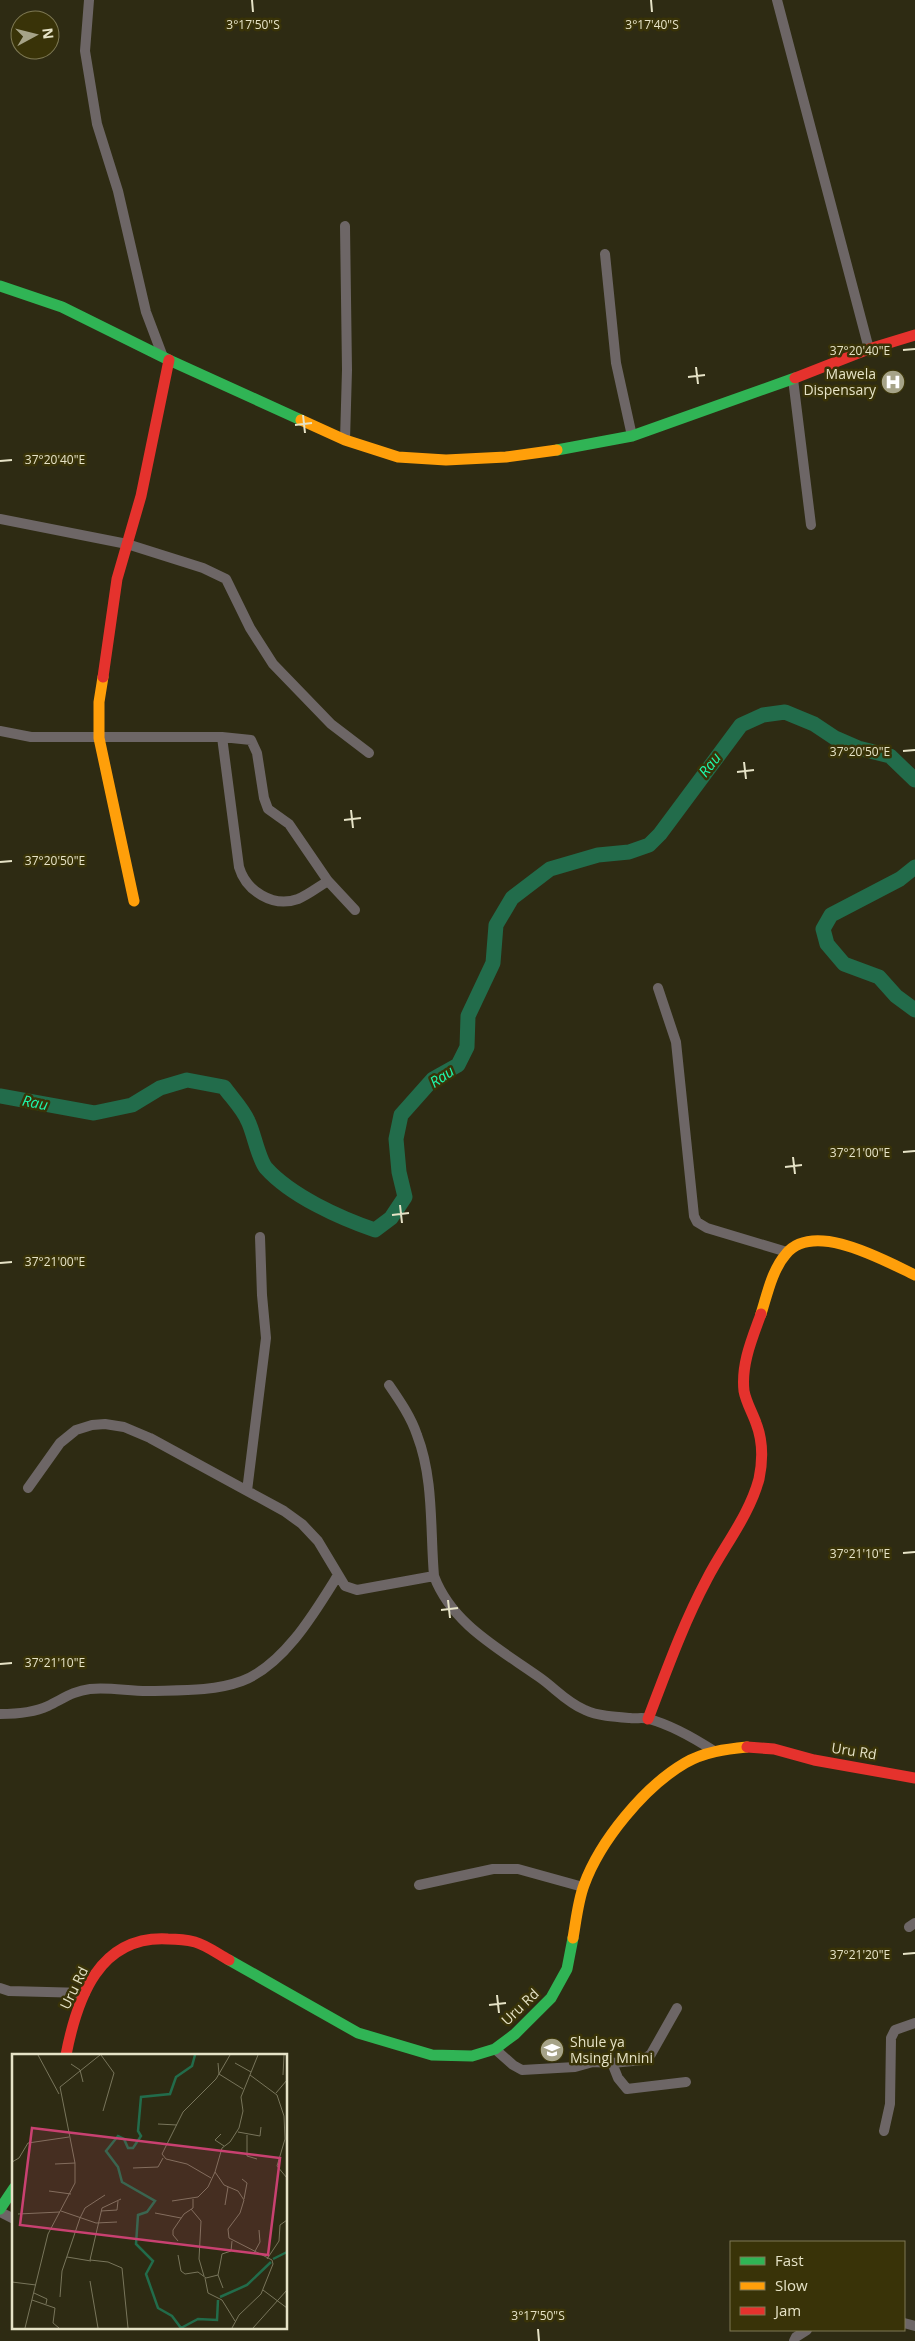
<svg xmlns="http://www.w3.org/2000/svg" width="915" height="2341" viewBox="0 0 915 2341" font-family="'Open Sans',sans-serif">
<rect width="100%" height="100%" fill="#2e2b13"/>
<g fill="none" stroke-linecap="round" stroke-linejoin="round">
<path stroke="#226c4b" stroke-width="15" d="M915 867 900 879 831 915 823 929 827 944 844 964 879 977 896 996 915 1010
M0 1096 94 1113 132 1105 160 1088 187 1080 224 1087C232 1098 243 1109 248 1121 254 1133 258 1158 266 1168 291 1196 340 1218 375 1230L391 1218 405 1197 399 1172 396 1139 401 1115 433 1079 458 1065 467 1047 468 1016 493 963 496 925 512 898 550 869 598 855 629 852 649 845 660 834 741 725 763 715 785 712 814 724 835 738 858 748 890 756 915 780"/>
<path stroke="#6d6666" stroke-width="10" d="M89 0 85 51 97 124 118 191 146 312 163 357
M777 0 869 349
M345 226 347 370 345 440
M605 254 616 363 632 436
M793 379 811 525
M0 519 127 544 203 568 226 579 250 628 273 664 331 724 369 753
M0 731 31 737H222L251 740 257 753 264 798 268 809 289 824 328 881 355 910
M222 737 239 867C246 891 273 908 298 899 308 895 318 887 328 881
M658 988 676 1042 694 1216 697 1222 707 1228 787 1252
M389 1385C400 1401 411 1417 417 1435 434 1479 430 1529 434 1576 452 1624 498 1648 539 1677 555 1688 566 1702 585 1710 598 1716 615 1717 630 1718 636 1719 643 1717 649 1719 671 1725 694 1738 714 1751
M28 1488 60 1443 76 1430 92 1425 105 1424 124 1427 150 1438 284 1511 302 1524 318 1541 345 1586 357 1590 434 1576
M247 1491 266 1338 262 1295 260 1237
M0 1714C17 1714 33 1713 48 1706 63 1699 73 1691 90 1689 109 1687 128 1691 147 1691 178 1690 212 1692 242 1681 284 1665 315 1612 338 1575
M419 1885 493 1869H518L583 1887
M909 1927 915 1923
M0 1988 9 1991 85 1993
M495 2049 513 2065 522 2070 575 2067 593 2062 612 2063 643 2060 651 2054 677 2008
M612 2063 618 2078 627 2089 686 2082
M884 2131 890 2104 891 2038 895 2030 915 2023
M0 2212 14 2219
M904 2323 915 2326
M794 2341 796 2337 807 2330"/>
<path stroke="#30b455" stroke-width="11" d="M0 286 62 307 169 360 301 420
M557 450 632 436 795 378
M229 1960 358 2033 432 2055 472 2056 495 2049 515 2034 551 1998 567 1969 573 1938
M0 2209 14 2188"/>
<path stroke="#ff9f0a" stroke-width="11" d="M301 420 345 440 398 457 446 460 506 457 557 450
M103 677 99 702V738L134 901
M761 1314C767 1295 772 1270 786 1254 814 1220 885 1261 915 1275
M573 1938C576 1921 578 1901 584 1885 600 1841 644 1787 685 1763 704 1752 726 1749 747 1747"/>
<path stroke="#e5322d" stroke-width="11" d="M795 378 869 349 915 335
M103 677 117 579 141 496 169 360
M648 1719C666 1672 683 1624 707 1579 724 1546 749 1516 759 1479 763 1460 763 1441 756 1423 752 1412 746 1402 744 1391 741 1364 752 1339 761 1314
M747 1747 774 1749 814 1760 915 1778
M66 2055C77 1998 99 1935 168 1939 177 1939 187 1940 195 1942 206 1945 218 1954 229 1960"/>
</g>
<path fill="none" stroke="#e6e3c7" stroke-width="2" d="M252 0 253 12M651 0 652 12M903 350 915 349M696 367 698 384M688 377 705 375M303 415 305 433M295 425 312 423M0 461 12 460M903 751 915 750M744 762 746 779M737 772 754 770M351 810 353 828M344 820 361 818M0 862 12 861M903 1152 915 1151M793 1157 795 1174M785 1167 802 1165M400 1205 402 1223M392 1215 409 1213M0 1263 12 1262M903 1553 915 1552M448 1600 450 1618M441 1610 458 1608M0 1664 12 1663M903 1954 915 1953M497 1995 499 2013M489 2005 506 2003M538 2329 539 2341"/>
<defs>
<g id="hospital-disc" transform="scale(1.25)"><circle r="9.5" fill="#a6a388" stroke="#393308"/><path d="M-5-5h3v3.5h4V-5h3V5h-3V1.5h-4V5h-3Z" fill="#fff"/></g>
<g id="school-disc" transform="scale(1.25)"><circle r="9.5" fill="#a6a388" stroke="#393308"/><path d="M0-5L7-2L0 1L-7-2ZM-4 1L0 2.5L4 1V4Q0 6-4 4Z" fill="#fff"/></g>
</defs>
<g fill-rule="evenodd">
<use href="#hospital-disc" x="893" y="382"/>
<use href="#school-disc" x="552" y="2050"/>
</g>
<g text-anchor="middle" stroke-width="5" stroke-linejoin="round" paint-order="stroke">
<g font-size="14" fill="#e6e3c7" stroke="#393308" text-anchor="end">
<text x="876" y="379">Mawela<tspan x="876" dy="16">Dispensary</tspan></text>
<text x="570" y="2047" text-anchor="start">Shule ya<tspan x="570" dy="16">Msingi Mnini</tspan></text>
</g>
<g font-size="14" fill="#e6e3c7" stroke="#393308">
<text transform="translate(854 1751) rotate(9)" y="5">Uru Rd</text>
<text transform="translate(74 1988) rotate(-64)" y="5">Uru Rd</text>
<text transform="translate(520 2007) rotate(-44)" y="5">Uru Rd</text>
</g>
<g font-size="15" font-style="italic" fill="#1ef8ac" stroke="#393308">
<text transform="translate(710 765) rotate(-52)" y="5">Rau</text>
<text transform="translate(442 1077) rotate(-34)" y="5">Rau</text>
<text transform="translate(35 1103) rotate(11)" y="5">Rau</text>
</g>
</g>
<g transform="translate(12 2054)">
<rect width="275" height="275" fill="#2e2b13"/>
<path fill="none" stroke="#226c4b" stroke-width="2.5" d="M261 205 275 198M208 243 235 231 259 208M169 274 186 265 205 266 206 246M169 274 160 262 146 254 134 220 141 207 124 190 126 161 135 158 143 147 110 128 106 113 94 97 106 82 112 85 116 94H121L129 82 126 77 129 43 158 40 164 23 180 12 183 1"/>
<path fill="none" stroke="#78755b" stroke-width="1" d="M26 1 47 40M89 1 102 19 91 57M206 9 207 20 231 35M223 9 239 18M59 10 68 16 71 28M238 21 265 41 272 62 273 85 265 112 275 124M271 21 272 1M264 39 275 26M146 70 165 71M226 78 248 82 249 73M209 80 203 86 212 92M235 81V102L245 105M0 108 7 104 16 89 57 83M43 110 63 109M121 114 146 113 151 104M199 124 175 110 154 105 150 100 171 58 204 25 218 1M230 125 235 129 232 145M37 137 59 140M109 145 90 154 78 206 96 208 110 214 116 274M160 147 186 143 196 133 203 118M213 151 216 133M179 155 189 167 187 205 192 222M49 157 84 169 105 168M89 157 105 156 106 147M143 159 169 164M6 160 48 158M166 187 161 181V176L172 160 181 154V145M242 199 248 188 247 176M166 201 169 217 173 220 186 218 194 224 206 221M55 203 79 207M255 205 267 187 268 171 275 166M193 224 196 239 210 246 223 267M78 227 86 274M0 228 24 231M211 234 206 221 208 211 210 200 219 197 220 187M251 236 275 254M22 239 35 245 34 250M48 243 50 217 68 164 73 154 93 141M20 246 43 254 41 269 47 274M13 274 36 180 63 129V109L48 33 88 1M220 274 227 261 249 240 261 210 260 206 217 184 216 175 228 159 232 146 226 137 212 131 203 118 210 94 218 88 227 74 231 57 229 43 246 1M241 274 275 236"/>
<path fill="#c94171" fill-opacity="0.15" stroke="#c94171" stroke-width="2.5" d="M20 74 268 104 256 201 8 171Z"/>
<rect width="275" height="275" fill="none" stroke="#e6e3c7" stroke-width="2.5"/>
</g>
<g font-size="12" text-anchor="middle" fill="#e6e3c7" stroke="#393308" stroke-width="5" stroke-linejoin="round" paint-order="stroke">
<text x="253" y="29">3°17'50"S</text>
<text x="652" y="29">3°17'40"S</text>
<text x="860" y="355">37°20'40"E</text>
<text x="55" y="464">37°20'40"E</text>
<text x="860" y="756">37°20'50"E</text>
<text x="55" y="865">37°20'50"E</text>
<text x="860" y="1157">37°21'00"E</text>
<text x="55" y="1266">37°21'00"E</text>
<text x="860" y="1558">37°21'10"E</text>
<text x="55" y="1667">37°21'10"E</text>
<text x="860" y="1959">37°21'20"E</text>
<text x="538" y="2320">3°17'50"S</text>
</g>
<rect x="730" y="2241" width="175" height="90" fill="#393308" stroke="#7e7954"/>
<rect x="740" y="2257" width="25" height="8" fill="#30b455" stroke="#7e7954"/>
<text x="775" y="2266" font-size="15" fill="#e6e3c7">Fast</text>
<rect x="740" y="2282" width="25" height="8" fill="#ff9f0a" stroke="#7e7954"/>
<text x="775" y="2291" font-size="15" fill="#e6e3c7">Slow</text>
<rect x="740" y="2307" width="25" height="8" fill="#e5322d" stroke="#7e7954"/>
<text x="775" y="2316" font-size="15" fill="#e6e3c7">Jam</text>
<g transform="translate(35 35) rotate(83)"><circle r="24" fill="#393308" stroke="#7e7954"/>
<path d="M0-4L9 19L0 12L-9 19Z" fill="#a6a388"/>
<text y="-8" font-size="14" font-weight="bold" text-anchor="middle" fill="#e6e3c7">N</text>
</g>
</svg>
